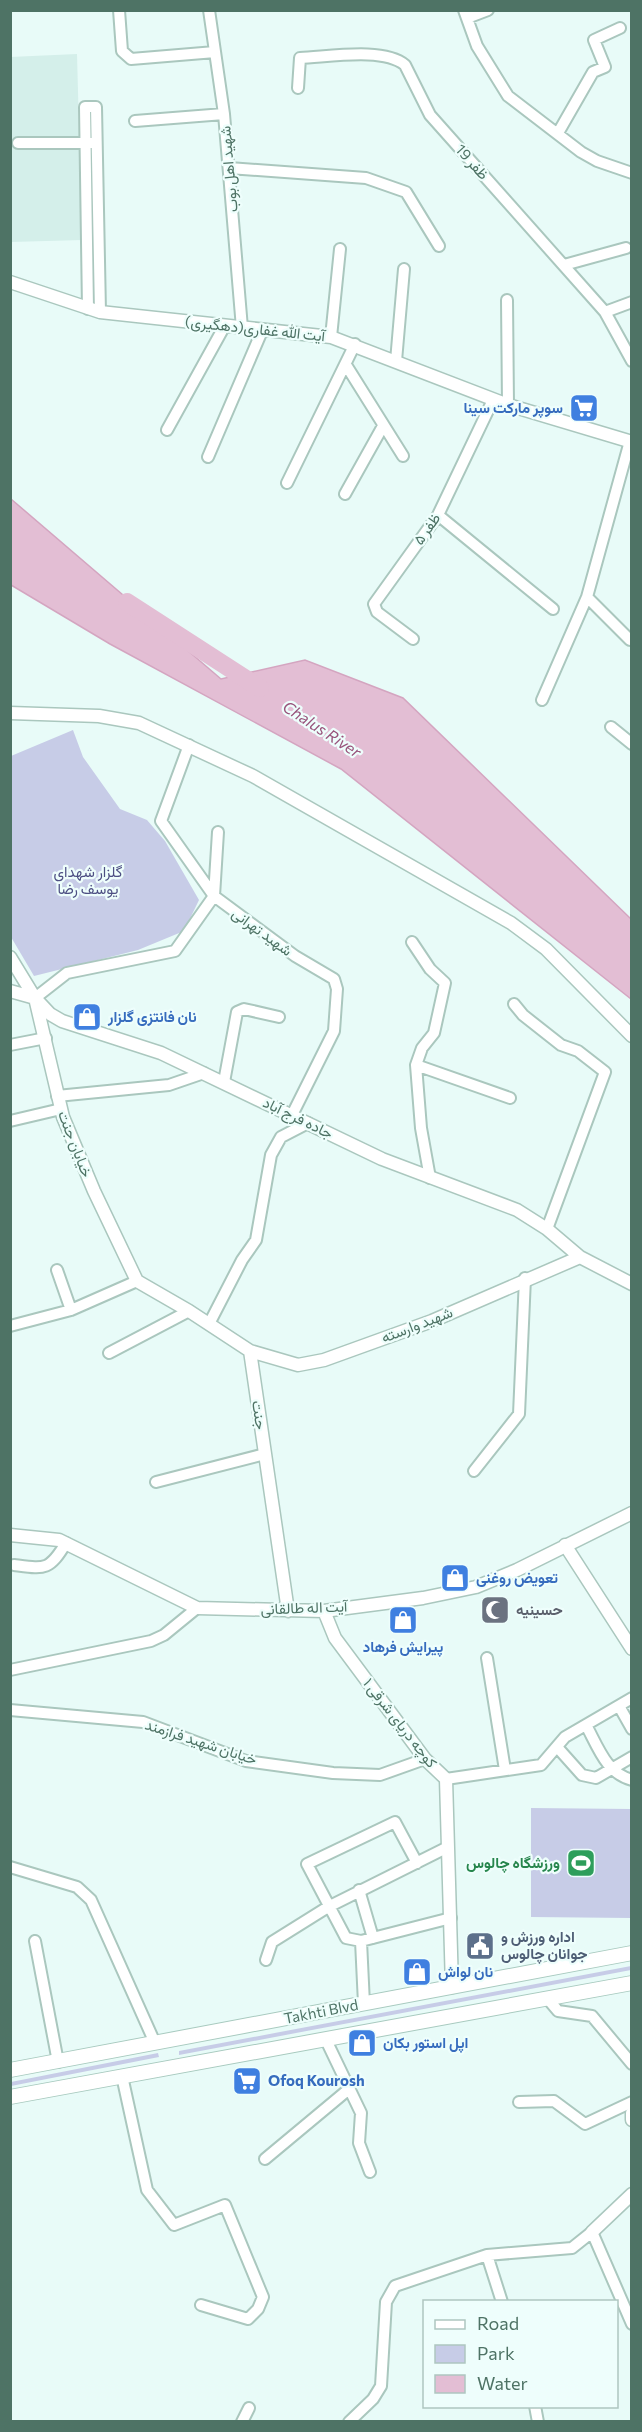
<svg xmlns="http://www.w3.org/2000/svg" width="642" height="2432" viewBox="0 0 642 2432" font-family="Commissioner,Vazirmatn,sans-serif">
<rect width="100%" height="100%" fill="#e8fbf8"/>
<path fill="#d4efea" d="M77 54 82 240 11 242 10 57Z"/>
<path fill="#c7cce7" d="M73 730 83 757 120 809 147 820 165 841 199 900 184 931 138 950 34 976 11 937V756Z
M531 1808 631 1809V1918L531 1917Z
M631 1966V1970L179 2055V2051Z
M158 2053 159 2057 11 2086V2082Z"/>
<path fill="#e3bed4" stroke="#d4a5c0" stroke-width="1.5" d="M11 499 221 679 305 660 403 698 631 919V999L341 769 110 644 11 585Z"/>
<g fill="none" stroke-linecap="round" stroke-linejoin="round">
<path stroke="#e3bed4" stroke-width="18" d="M127 602 260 688"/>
<g stroke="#aac7be" stroke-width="14">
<path id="minor" d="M119 10 122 51 131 59 215 52
M209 10 224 114 242 328
M464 10 477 46 508 96 581 152 597 161 632 173
M467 18 488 10
M298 88 300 58C328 57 384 47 405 65L430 115 605 312 632 361
M135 121 224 114
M558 133 593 72 605 67 594 40 620 28
M18 143H91
M229 168 366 178 406 192 439 246
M564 265 626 248
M507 300 508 405
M88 309 85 107H96L100 312
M605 312 632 302
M331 337 340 249
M396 361 404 269
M346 365 403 456
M167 430 224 327
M208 457 262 331
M287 483 355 344
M345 494 383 426
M438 515 553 609
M587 597 630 640
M413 639 377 612 374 604 438 515 493 400
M542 700 587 597 630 441
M611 727 632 744
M189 745 161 821 214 896 295 956 334 979 337 989 334 1031 292 1115
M412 942 430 969 445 983 434 1033 422 1048 416 1065 421 1128 430 1178
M35 998 67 973 175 951 214 896 218 832
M514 1004 523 1015 561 1045 578 1051 605 1072 547 1229
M10 1045 46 1038
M416 1065 510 1098
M224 1082 237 1012 244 1009 279 1017
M57 1096 169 1085 204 1073
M10 1121 61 1109
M57 1270 71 1310
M209 1324 242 1260 256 1240 271 1155 281 1137 308 1123
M10 1326 71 1310 137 1281
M109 1353 189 1311
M474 1471 519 1414 525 1278
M156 1482 265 1454
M14 1565C45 1569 49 1571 66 1543
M487 1658 505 1770
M10 1670 151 1641 164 1635 197 1608
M619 1706 632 1729
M10 1710 143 1722 246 1761 333 1773 380 1775 425 1759
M586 1725C598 1747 606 1773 632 1780
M557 1747 582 1775 596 1778 632 1757
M446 1779 541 1765 565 1737 632 1698
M417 1863 395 1822 307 1864 346 1938 361 1941 451 1918
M10 1867 77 1887 91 1900 155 2043
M359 1890 373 1938
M35 1941 58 2062
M361 1941 364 2004
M266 1960 272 1942 328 1907 448 1847
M547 1998 558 2011 592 2016 632 2064
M326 2040 361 2113 359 2143 370 2172
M122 2076 147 2190 174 2225 225 2205 263 2297 258 2309 248 2319 201 2305
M519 2102 554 2101 585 2124 632 2102
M265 2159 349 2089
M487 2255 502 2302
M535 2406 538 2422
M242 2422 249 2408
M349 2422 373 2399 381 2386 386 2302 395 2286 487 2255 572 2248 592 2232 632 2324"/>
</g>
<g stroke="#aac7be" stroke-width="15">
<path id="tertiary" d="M10 282 100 312 331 337 508 405 632 442
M10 713 99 716 139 723 253 776 511 923 546 949 632 1036
M10 957 35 998 63 1117 94 1191 137 1281 189 1311 250 1351 288 1611
M10 991 35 998 50 1014 62 1021 161 1053 382 1159 517 1210 547 1229 580 1257 632 1284
M250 1351 298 1365 324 1360 432 1321 580 1257
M10 1535 59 1540 197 1608 324 1611 423 1598 476 1587 517 1570 632 1513
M565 1545 632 1649
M324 1611 335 1638 425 1759 446 1779 452 1987
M632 2113V2120
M592 2232 632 2194"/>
</g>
<g stroke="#a8cabf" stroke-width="16">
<path id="secondary" d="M10 2070 632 1953
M10 2097 632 1983"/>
</g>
<use href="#minor" stroke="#fff" stroke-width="10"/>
<use href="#tertiary" stroke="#fff" stroke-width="12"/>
<use href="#secondary" stroke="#fff" stroke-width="14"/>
</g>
<defs>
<g id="supermarket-square" transform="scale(1.5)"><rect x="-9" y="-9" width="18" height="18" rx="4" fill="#3f7fe0" stroke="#eefefc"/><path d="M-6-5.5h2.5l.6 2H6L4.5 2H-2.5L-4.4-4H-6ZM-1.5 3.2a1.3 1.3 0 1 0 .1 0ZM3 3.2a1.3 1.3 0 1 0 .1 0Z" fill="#fff"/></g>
<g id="shop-square" transform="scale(1.5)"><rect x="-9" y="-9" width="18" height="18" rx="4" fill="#3f7fe0" stroke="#eefefc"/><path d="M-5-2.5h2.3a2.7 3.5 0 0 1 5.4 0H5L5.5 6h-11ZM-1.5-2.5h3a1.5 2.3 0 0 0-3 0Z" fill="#fff"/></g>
<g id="mosque-square" transform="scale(1.5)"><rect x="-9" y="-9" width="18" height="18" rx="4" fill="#6b7280" stroke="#eefefc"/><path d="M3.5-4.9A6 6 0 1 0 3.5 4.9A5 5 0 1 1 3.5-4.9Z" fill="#fff"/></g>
<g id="stadium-square" transform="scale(1.5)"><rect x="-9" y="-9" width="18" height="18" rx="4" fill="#2e9e5b" stroke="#eefefc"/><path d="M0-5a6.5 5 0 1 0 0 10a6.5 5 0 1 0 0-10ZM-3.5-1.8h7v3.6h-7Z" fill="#fff"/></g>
<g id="civic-square" transform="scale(1.5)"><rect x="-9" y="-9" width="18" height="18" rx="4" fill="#5c6f8a" stroke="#eefefc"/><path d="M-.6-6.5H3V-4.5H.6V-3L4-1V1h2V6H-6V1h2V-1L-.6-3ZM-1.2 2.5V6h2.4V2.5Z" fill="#fff"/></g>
</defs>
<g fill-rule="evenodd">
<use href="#supermarket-square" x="584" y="408"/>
<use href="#shop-square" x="87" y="1017"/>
<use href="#shop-square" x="455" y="1578"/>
<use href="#mosque-square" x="495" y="1610"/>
<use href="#shop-square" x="403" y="1620"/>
<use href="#stadium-square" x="581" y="1863"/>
<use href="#civic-square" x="480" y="1946"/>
<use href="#shop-square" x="417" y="1972"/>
<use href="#shop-square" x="362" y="2043"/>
<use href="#supermarket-square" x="247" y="2081"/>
</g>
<g text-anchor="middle" stroke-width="4.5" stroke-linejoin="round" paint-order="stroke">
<g font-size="15" fill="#4e7365" stroke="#eefefc">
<text transform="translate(472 162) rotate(48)" y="5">ظفر 19</text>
<text transform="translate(229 169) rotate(-95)" y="5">شهید اهل بوب</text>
<text transform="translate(255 329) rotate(6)" y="5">آیت الله غفاری(دهگیری)</text>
<text transform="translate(427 529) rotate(-55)" y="5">ظفر ۵</text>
<text transform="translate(262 932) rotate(36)" y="5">شهید تهرانی</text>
<text transform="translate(298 1118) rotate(26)" y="5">جاده فرج آباد</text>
<text transform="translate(75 1144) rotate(69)" y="5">خیابان جنت</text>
<text transform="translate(417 1325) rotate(-21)" y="5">شهید وارسته</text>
<text transform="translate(259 1415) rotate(82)" y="5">جنت</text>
<text transform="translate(304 1608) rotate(-2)" y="5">آیت اله طالقانی</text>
<text transform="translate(400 1723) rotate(52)" y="5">کوچه دریای شرقی ۱</text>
<text transform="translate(201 1742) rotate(18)" y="5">خیابان شهید فرازمند</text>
<text transform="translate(321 2012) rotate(-11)" y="5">Takhti Blvd</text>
</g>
<g font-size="15" font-weight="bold" fill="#366cbe" stroke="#eefefc" text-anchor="start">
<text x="563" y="413" text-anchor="end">سوپر مارکت سینا</text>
<text x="108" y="1022">نان فانتزی گلزار</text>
<text x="476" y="1583">تعویض روغنی</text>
<text x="403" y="1652" text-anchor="middle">پیرایش فرهاد</text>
<text x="438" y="1977">نان لواش</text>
<text x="383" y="2048">اپل استور بکان</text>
<text x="268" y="2086">Ofoq Kourosh</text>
</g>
<g font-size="15" fill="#4d4f83" stroke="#eefefc">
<text x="88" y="877">گلزار شهدای<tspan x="88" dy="17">یوسف رضا</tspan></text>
</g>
<g font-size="15" font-weight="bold" fill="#5b616d" stroke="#eefefc" text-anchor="start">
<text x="516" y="1615">حسینیه</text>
</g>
<g font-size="15" font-weight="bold" fill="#27864d" stroke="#eefefc" text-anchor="end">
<text x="560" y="1868">ورزشگاه چالوس</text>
</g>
<g font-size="15" font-weight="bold" fill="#4e5e75" stroke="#eefefc" text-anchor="start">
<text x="501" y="1942">اداره ورزش و<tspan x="501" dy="17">جوانان چالوس</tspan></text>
</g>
<g font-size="16" font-style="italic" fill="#98537b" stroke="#eefefc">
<text transform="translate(322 729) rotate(33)" y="6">Chalus River</text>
</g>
</g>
<rect width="642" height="2432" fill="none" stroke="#4e7365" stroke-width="24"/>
<rect x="423" y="2300" width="195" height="108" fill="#eefefc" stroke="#aec6c0" stroke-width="1.5"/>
<rect x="435" y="2320" width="30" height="9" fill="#ffffff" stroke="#aec6c0" stroke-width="1.5"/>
<text x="477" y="2330" font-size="18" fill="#4e7365">Road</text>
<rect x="435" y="2345" width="30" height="18" fill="#c7cce7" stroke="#aec6c0" stroke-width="1.5"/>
<text x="477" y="2360" font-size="18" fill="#4e7365">Park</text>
<rect x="435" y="2375" width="30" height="18" fill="#e3bed4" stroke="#aec6c0" stroke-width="1.5"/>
<text x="477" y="2390" font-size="18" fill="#4e7365">Water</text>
</svg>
